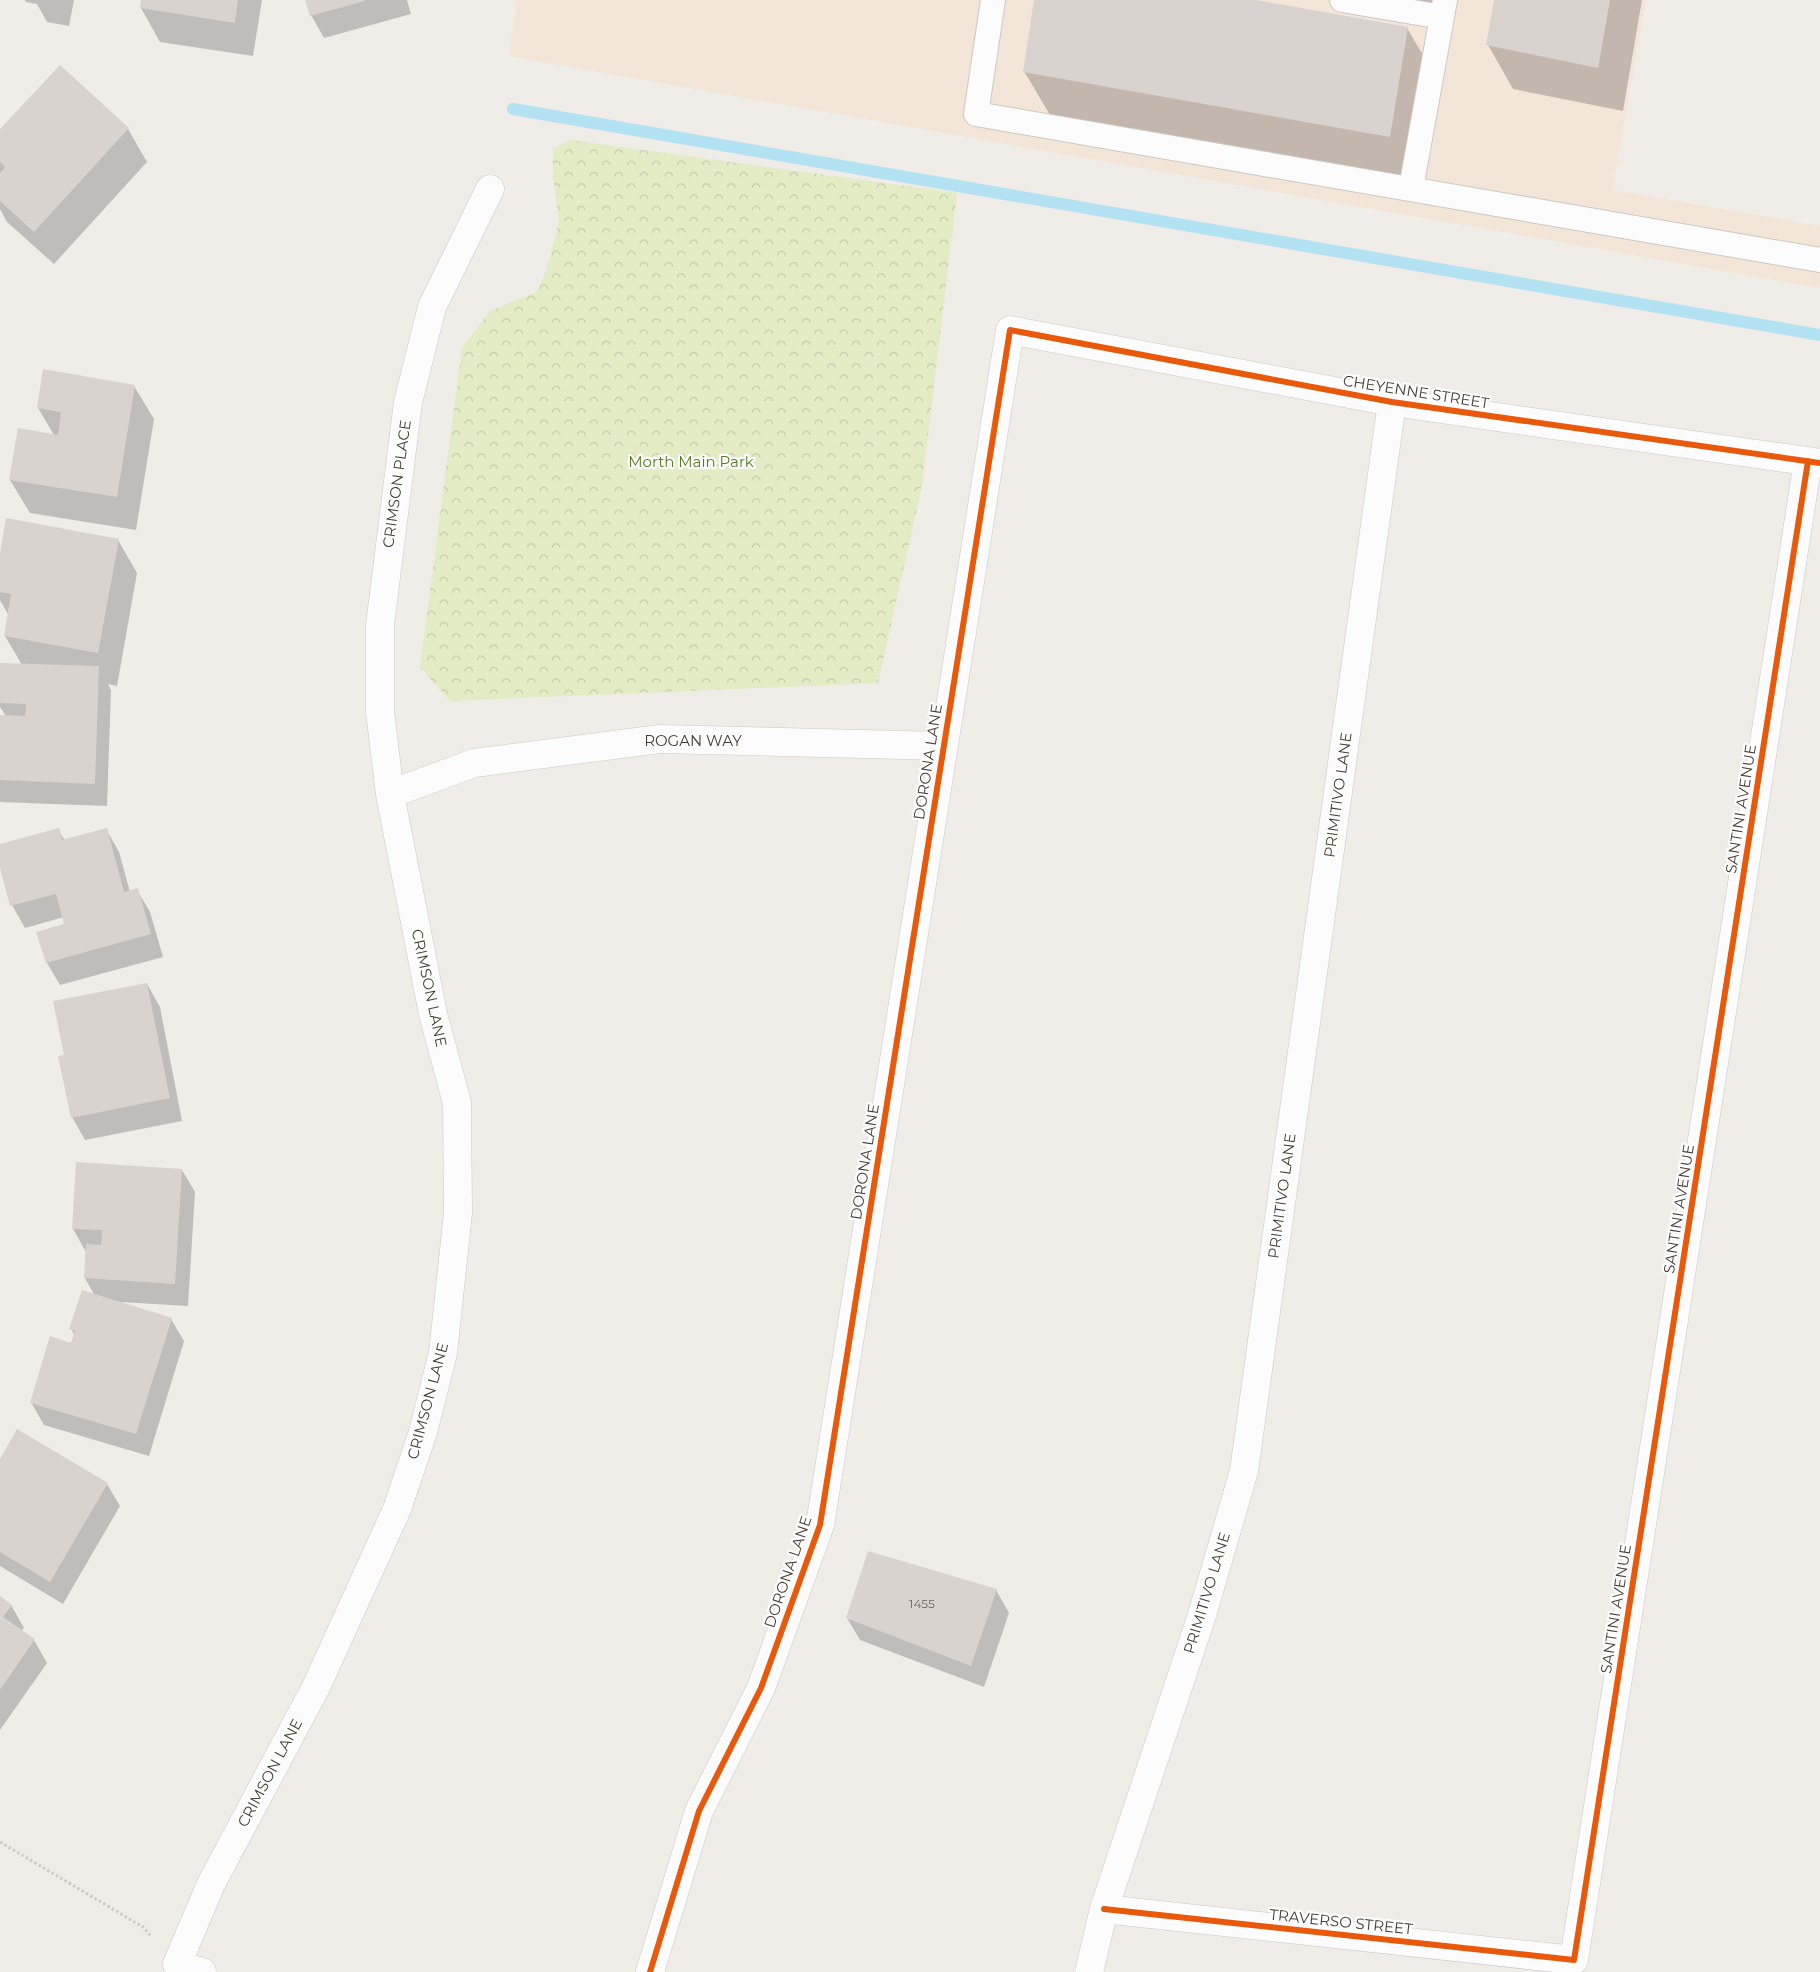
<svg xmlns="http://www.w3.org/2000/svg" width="1820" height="1972" viewBox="0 0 1820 1972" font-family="Montserrat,sans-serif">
<defs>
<pattern id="park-crowns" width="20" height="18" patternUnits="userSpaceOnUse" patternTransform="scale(1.25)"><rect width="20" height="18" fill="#e3ecc5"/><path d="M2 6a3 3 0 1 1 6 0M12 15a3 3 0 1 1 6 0" fill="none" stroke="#c4cbaa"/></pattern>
</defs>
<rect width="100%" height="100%" fill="#f0ece8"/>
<path fill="#f4e5d9" d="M517 0H1646L1612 190 1820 226V288L509 56Z"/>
<path fill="url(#park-crowns)" d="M570 140 957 193 922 486 878 683 450 701 420 667 462 348 490 311 537 292 547 268 559 222 553 178V149Z"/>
<path fill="#0003" d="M25 0H74L69 26 47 22 37 4 26 2Z
M142 0H262L253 56 160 42 141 8Z
M306 0H407L411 14 324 38 311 15Z
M1035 0H1249L1407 28 1433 72 1415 180 1050 115 1024 71Z
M1327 0H1443L1440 20Z
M1495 0H1642L1623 111 1513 89 1488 45Z
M128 129 147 162 54 264 7 222 0 209V131Z
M134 386 154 419 136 530 30 513 10 480 54 435 38 408Z
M118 540 137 573 117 686 108 684 111 690 107 806 0 802V716H6L0 707V664L22 665 5 636 9 616 0 600V560Z
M58 829 65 841 106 829 119 852 130 892 137 890 150 912 163 957 60 985 47 963 66 925 64 917 25 928 12 905 0 864V845Z
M147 984 160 1007 182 1121 85 1140 72 1117 65 1056Z
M182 1170 195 1192 188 1306 120 1302 171 1319 184 1341 149 1456 44 1425 31 1402 72 1344 75 1336 71 1329 95 1296 85 1278 86 1252 73 1229Z
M0 1461 107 1484 120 1506 63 1604 0 1566Z
M996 1590 1009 1613 984 1687 860 1640 847 1618Z
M0 1598 11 1605 24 1628 21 1631 34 1640 47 1663 0 1730Z"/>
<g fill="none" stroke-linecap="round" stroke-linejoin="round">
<path stroke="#b3e2f2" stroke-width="12" d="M513 109 1820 335"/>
</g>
<path fill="#d8d3cf" d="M141 0H238L235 23 140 8Z
M305 0H365V1L310 16Z
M1034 0H1256L1408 27 1390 137 1023 72Z
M1494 0H1610L1598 68 1486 45Z
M60 65 129 128 34 232 0 201V173L5 167 0 162V129Z
M43 369 135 385 117 497 9 480 18 428 58 435 61 412 37 408Z
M6 518 119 539 98 653 4 636 11 594 0 592V553Z
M0 663 99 666 95 784 0 780V715L25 716 26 704 0 703Z
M59 828 62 840 107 828 124 892 138 888 151 934 46 963 36 932 64 924 56 894 10 906 0 868V844Z
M147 983 170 1098 71 1118 58 1056 64 1055 53 1001Z
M76 1162 182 1169 175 1284 84 1278 86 1244 101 1245 102 1230 72 1229Z
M82 1290 172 1318 136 1434 30 1403 50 1336 71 1343 75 1331 69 1329Z
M17 1429 108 1483 50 1582 0 1552V1459Z
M868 1551 997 1589 971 1666 846 1618Z
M0 1596 12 1605 3 1617 35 1639 0 1690Z"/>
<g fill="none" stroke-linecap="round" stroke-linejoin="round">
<g stroke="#ccc8c4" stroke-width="26">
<path id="service" d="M993 0 976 114 1820 260
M1342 0 1442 17
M1411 188 1445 0"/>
</g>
<g stroke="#ccc8c4" stroke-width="29">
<path id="minor" d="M390 794 474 763 660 739 943 746
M1104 1909 1574 1960 1808 461
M202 1972 177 1964 211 1884 316 1687 397 1509 423 1432 443 1353 458 1213 457 1103 433 1014 390 794 380 712V625L408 402 432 307 490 189
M650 1972 699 1811 761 1688 820 1525 1010 330 1392 402 1820 463
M1089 1972 1104 1909 1202 1615 1244 1471 1392 402"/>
</g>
<path stroke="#cecac6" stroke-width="3" stroke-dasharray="2.5 2.5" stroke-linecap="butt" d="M0 1842 143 1927 151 1936"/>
<use href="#service" stroke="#fdfcfc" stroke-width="24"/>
<use href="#minor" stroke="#fdfcfc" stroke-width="28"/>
<g stroke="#fff" stroke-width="9">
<path id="cycleway" d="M1104 1909 1574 1960 1808 461
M650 1972 699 1811 761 1688 820 1525 1010 330 1392 402 1820 463"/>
</g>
<use href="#cycleway" stroke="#e8590c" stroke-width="6"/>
</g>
<g text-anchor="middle" stroke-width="4.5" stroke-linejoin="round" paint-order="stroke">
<g font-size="12" fill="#6c635c">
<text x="922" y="1608">1455</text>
</g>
<g font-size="15" fill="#463c33" stroke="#fff">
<text transform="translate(1416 392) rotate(9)" y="5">CHEYENNE STREET</text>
<text transform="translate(397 484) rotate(-82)" y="5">CRIMSON PLACE</text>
<text x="693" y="746">ROGAN WAY</text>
<text transform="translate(928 762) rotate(-81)" y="5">DORONA LANE</text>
<text transform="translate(1338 795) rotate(-82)" y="5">PRIMITIVO LANE</text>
<text transform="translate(1741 809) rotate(-81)" y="5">SANTINI AVENUE</text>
<text transform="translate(429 988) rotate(78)" y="5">CRIMSON LANE</text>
<text transform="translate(865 1162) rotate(-81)" y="5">DORONA LANE</text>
<text transform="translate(1282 1196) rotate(-82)" y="5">PRIMITIVO LANE</text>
<text transform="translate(1679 1209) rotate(-81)" y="5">SANTINI AVENUE</text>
<text transform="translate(428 1401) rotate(-75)" y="5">CRIMSON LANE</text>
<text transform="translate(788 1572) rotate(-71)" y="5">DORONA LANE</text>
<text transform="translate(1207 1593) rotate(-73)" y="5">PRIMITIVO LANE</text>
<text transform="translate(1616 1609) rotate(-81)" y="5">SANTINI AVENUE</text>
<text transform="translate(270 1773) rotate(-62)" y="5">CRIMSON LANE</text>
<text transform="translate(1341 1922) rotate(6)" y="5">TRAVERSO STREET</text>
</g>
<g font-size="15" fill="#527d21" stroke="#fff">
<text x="691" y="467">Morth Main Park</text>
</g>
</g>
</svg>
